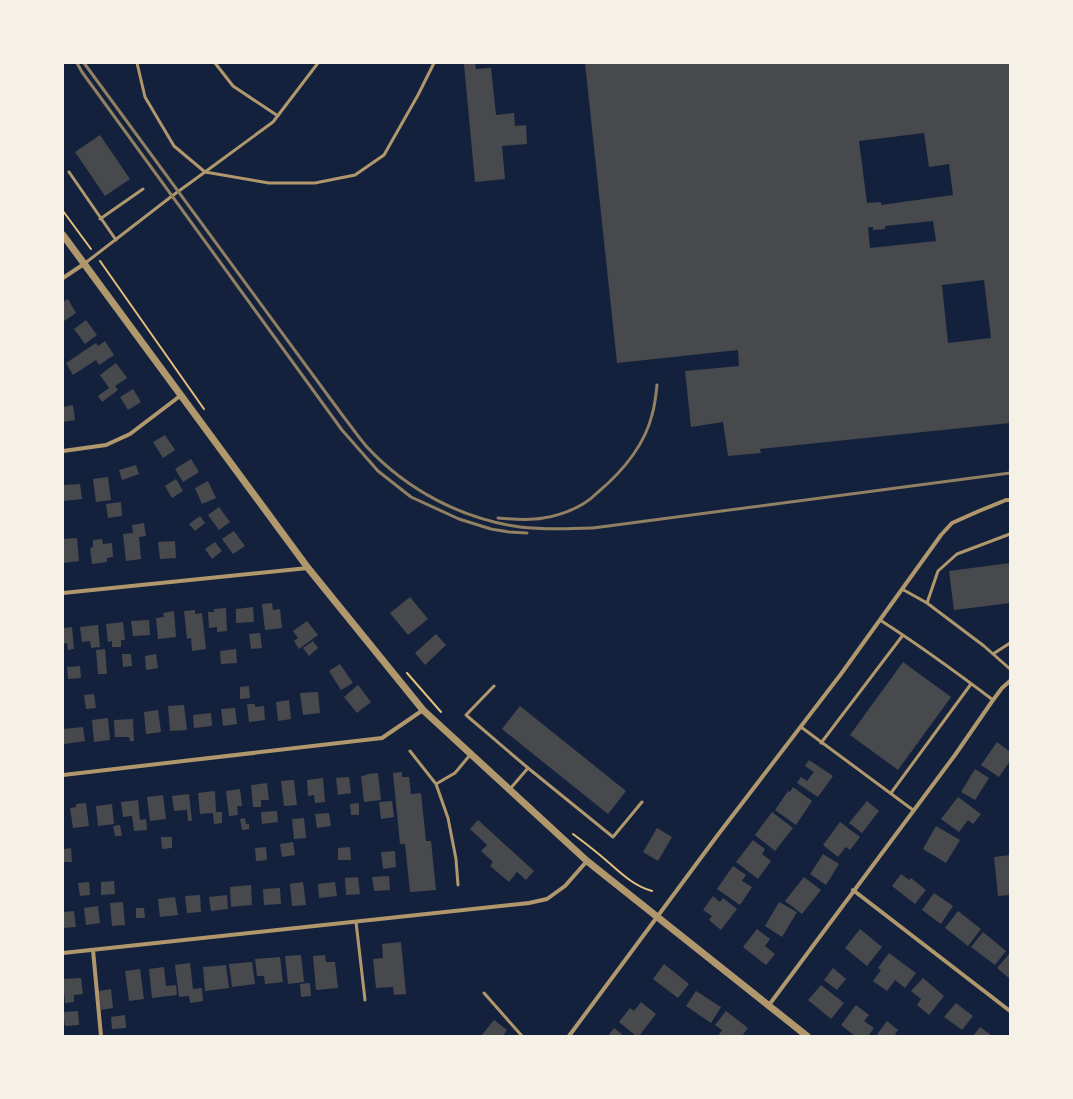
<svg xmlns="http://www.w3.org/2000/svg" width="1073" height="1099" viewBox="0 0 1073 1099" font-family="'PT Sans Narrow',sans-serif">
<rect width="100%" height="100%" fill="#14213d"/>
<path fill="#48494c" fill-rule="evenodd" d="M475 63 476 69 491 68 496 115 514 113 515 126 526 125 527 144 502 146 505 179 475 182 464 64Z
M585 63H1010V423L760 449 761 453 728 456 723 422 691 427 685 371 739 366 738 350 617 363ZM924 133 929 167 949 164 953 195 881 205V202L867 203 859 141ZM933 221 936 241 870 248 868 227H873V230L885 229V226ZM984 280 991 338 948 343 942 285Z
M100 135 130 179 105 196 75 152Z
M68 299 76 313 64 321 63 302Z
M86 320 97 335 85 344 74 329Z
M105 341 114 355 99 365 96 360 73 375 66 363 96 343 98 346Z
M116 363 127 378 115 386 118 390 102 402 98 396 109 388 100 375Z
M133 389 141 402 128 410 120 397Z
M73 405 75 420 63 422V407Z
M165 435 175 450 163 458 153 442Z
M191 459 199 472 183 482 175 469Z
M136 465 139 474 122 480 119 470Z
M108 477 111 500 96 502 93 479Z
M176 479 183 491 172 498 165 486Z
M208 481 216 498 202 504 195 488Z
M80 484 82 499 64 501 63 485Z
M121 502 122 516 108 518 106 504Z
M219 507 230 522 219 530 208 515Z
M200 516 205 523 195 531 189 524Z
M144 523 146 536 139 537 141 559 126 561 123 534 133 533 132 525Z
M234 531 245 546 233 554 222 539Z
M77 538 79 561 63 563V539Z
M102 539 103 544 112 543 113 557 107 558V562L92 564 90 548 93 547V540Z
M175 541 176 558 160 559 158 542Z
M215 542 222 551 212 559 205 549Z
M1010 563V603L954 610 949 571Z
M410 597 428 619 408 635 390 613Z
M272 603 273 610 280 609 282 628 265 630 262 604Z
M253 607 254 622 236 623V609Z
M226 608 227 631 217 632V627L209 628 208 612H214V609Z
M195 610V614L202 613 206 649 192 651 191 638 187 639 184 611Z
M174 611 176 637 158 639 156 618 164 617 163 613Z
M149 620 150 635 133 636 131 621Z
M307 621 318 635 299 649 294 641 298 638 293 631Z
M123 622 125 640H121V647H112V641L108 642 106 624Z
M98 625 100 647 91 648 90 641 82 642 80 627Z
M72 627 74 649 68 650 67 643 63 644V628Z
M260 633 262 648 251 649 249 634Z
M436 634 446 645 425 665 415 653Z
M313 641 318 648 309 656 303 648Z
M105 649 107 674H98L96 650Z
M236 649 237 663 221 664 220 651Z
M122 654H131L132 666 123 667Z
M156 654 158 668 146 670 145 656Z
M903 662 951 697 898 770 850 735Z
M340 664 353 683 341 690 329 671Z
M80 666 81 678 68 679 67 667Z
M358 685 371 702 357 713 344 697Z
M249 686 250 698 240 699V687Z
M318 692 320 713 303 715 300 693Z
M94 694 96 708 86 709 84 695Z
M289 700 291 719 278 721 276 702Z
M247 704H255V707L264 706 265 720 249 722Z
M184 705 187 730 170 731 168 706Z
M520 706 626 791 608 814 502 729Z
M235 708 237 724 223 726 221 709Z
M158 710 161 732 146 734 144 712Z
M211 713 212 726 194 728 193 715Z
M108 718 110 740 94 742 92 720Z
M133 719 134 741H130L129 737H115L114 720Z
M83 727 85 741 64 744 63 729Z
M997 742 1010 752V761L999 777 981 765Z
M809 760 833 776 818 797 797 783 801 777 807 781 814 772 805 766Z
M975 769 989 778 975 800 961 792Z
M402 772V777H409L411 794 421 793 426 841H431L436 890 410 892 405 844H400L393 773Z
M378 773 381 800 364 802 361 776 367 775V774Z
M349 777 351 793 338 795 336 778Z
M323 778 325 802 315 803 314 795 308 796 307 780Z
M294 780 297 805 284 806 281 781Z
M267 783 269 800H261V807H253L251 785Z
M793 787 812 801 796 825 775 810 788 791 790 792Z
M240 789 242 806H237L238 815 229 816 226 791Z
M215 791 216 812H222V823L214 824 213 813 200 814 198 793Z
M189 794 192 821H188L187 810 174 811 172 796Z
M163 795 166 819 150 821 147 797Z
M958 797 981 814 973 824 968 820 959 832 941 819Z
M138 800 140 820 146 819 147 830 134 831 132 816 123 817 121 802Z
M392 801 394 817 381 819 379 802Z
M867 801 879 811 862 833 849 823Z
M86 803 89 826 73 828 70 808 76 807V804Z
M359 803V815H351L350 804Z
M112 804 114 824 98 826 96 806Z
M277 811 278 822 262 824 261 812Z
M772 812 793 828 775 851 755 835Z
M329 813 331 826 317 828 315 814Z
M245 818 246 824H249V829L242 830 240 819Z
M304 818 306 838 294 839 292 819Z
M478 820 534 871 526 880 517 872 509 882 490 866 493 862 481 851 487 845 470 829Z
M840 822 860 837 850 850 846 847 838 857 823 845Z
M120 825 122 836H115L113 826Z
M936 826 960 840 946 863 923 849Z
M657 828 672 837 658 861 643 852Z
M161 837H172V848L162 849Z
M753 840 765 849 762 854 771 861 758 879 736 862Z
M293 842 295 855 282 857 280 844Z
M266 847 267 860 256 861 255 848Z
M350 847 351 860H338V848Z
M71 848 72 862H63V849Z
M395 851 396 867 383 869 381 852Z
M823 854 839 864 826 885 810 874Z
M1010 855V895L998 896 994 857Z
M733 866 746 875 742 881 752 887 740 905 717 889Z
M901 874 909 880 911 878 926 890 915 904 892 886Z
M389 876 390 890 374 891 372 877Z
M358 877 360 894 346 895 345 878Z
M804 877 821 890 802 914 785 901Z
M114 881 115 894 101 895V882Z
M89 882 90 895 80 896 78 883Z
M303 882 306 905 292 906 290 884Z
M335 882 337 896 319 898 318 884Z
M251 885 252 905 231 907 230 887Z
M280 888 281 904 264 905 263 889Z
M934 893 953 906 941 924 922 910Z
M200 895 201 912 187 913 185 896Z
M227 895 228 909 211 911 209 897Z
M713 896 720 902 723 898 737 909 721 930 709 920 712 916 703 910Z
M175 897 178 915 160 917 158 899Z
M123 902 125 925 112 926 110 903Z
M779 902 797 912 782 937 765 926Z
M98 906 100 923 86 925 84 908Z
M136 908H144L145 918H136Z
M74 911 76 927 63 928V912Z
M958 911 981 929 968 946 945 928Z
M757 929 770 939 765 946 775 954 766 965 743 947Z
M860 929 882 947 867 966 845 948Z
M983 932 1006 951 995 965 971 947Z
M401 942 406 994 394 995 393 987 376 988 373 959 383 958 382 944Z
M889 953 916 973 905 988 895 980 887 991 873 981 881 970 878 968Z
M1010 953V979L997 968Z
M301 955 304 982 288 984 285 956Z
M325 955 326 962H335L338 988 316 990 313 956Z
M280 957 283 982 265 984 264 976H257L255 959Z
M252 962 255 984 232 987 229 964Z
M190 963 193 989 202 988 203 1001 190 1003 189 996 179 997 175 965Z
M664 964 689 984 678 998 653 979Z
M226 965 229 988 205 991 203 967Z
M164 967 166 986 176 985 177 995 152 998 149 969Z
M833 968 846 979 837 990 824 980Z
M140 969 144 999 129 1001 125 971Z
M81 978 83 994 74 995V1002L65 1003 63 979Z
M923 978 944 996 929 1015 917 1005 921 999 911 991Z
M310 983 311 996 301 997 300 984Z
M821 985 844 1003 831 1019 808 1000Z
M111 989 113 1008 101 1010 99 991Z
M696 991 721 1007 711 1023 686 1006Z
M641 1002 656 1014 639 1036H636L619 1022 630 1008 634 1011Z
M956 1003 973 1016 962 1030 944 1017Z
M856 1005 869 1015 864 1021 874 1028 868 1036H855L841 1025Z
M78 1011 79 1025 65 1026 63 1012Z
M726 1011 748 1028 742 1036H718L722 1030 715 1025Z
M125 1015 126 1028 112 1029 111 1017Z
M494 1020 507 1030 503 1036H481Z
M887 1021 898 1030 895 1034 898 1036H876Z
M980 1027 991 1035 989 1036H973Z
M614 1028 624 1036H608Z"/>
<g fill="none" stroke-linecap="round" stroke-linejoin="round">
<path stroke="#e5c07b" stroke-width="2" d="M63 211 91 249
M100 261 204 409
M407 673 441 712
M573 834C585 843 597 852 608 862 622 874 634 886 652 891"/>
<path stroke="#b1986c" stroke-width="3" d="M215 63 233 86 278 116
M69 172 116 240
M205 172 269 183H315L355 175 384 155 418 95 434 63
M205 172 273 122 318 63
M100 219 143 189
M84 264 172 196 205 172 174 146 145 97 137 63
M902 589 927 603 984 646 1010 669
M927 603 938 571 957 554 1010 534
M880 620C919 645 956 672 993 700
M993 654 1010 643
M494 686 466 715 528 768 510 789
M801 727 913 810
M821 743 903 635
M410 751 436 784 455 773 470 755
M528 768 613 837 642 802
M436 784 448 818 456 859 458 885
M891 793 971 684
M356 922 365 1000
M484 993 522 1036"/>
<path stroke="#b1986c" stroke-width="4" d="M63 278 84 264
M63 451 106 445 130 434 180 396
M63 593 308 568
M63 775 382 738 423 710
M853 890 1010 1011
M93 950 101 1036
M63 953 529 903 547 899 565 886 587 861
M769 1005 955 755 993 700 1002 688 1010 681
M569 1036 717 836 841 674 941 535 952 523 979 511 1006 500H1010"/>
<path stroke="#b1986c" stroke-width="7" d="M63 235 308 568 423 710 587 861 807 1036"/>
<path stroke="#918062" stroke-width="3" d="M77 63 82 72 342 430 378 471 411 497 459 519 491 529 509 532 527 533
M84 63 343 416C351 426 358 437 367 447 407 490 462 519 520 527 544 530 568 529 593 528L1010 473
M498 518C512 519 528 521 543 518 557 516 571 511 583 504 588 501 593 497 597 493 622 472 644 447 652 415 655 405 656 395 657 385"/>
</g>
<rect width="1073" height="1099" fill="none" stroke="#f6f1e7" stroke-width="128"/>
</svg>
